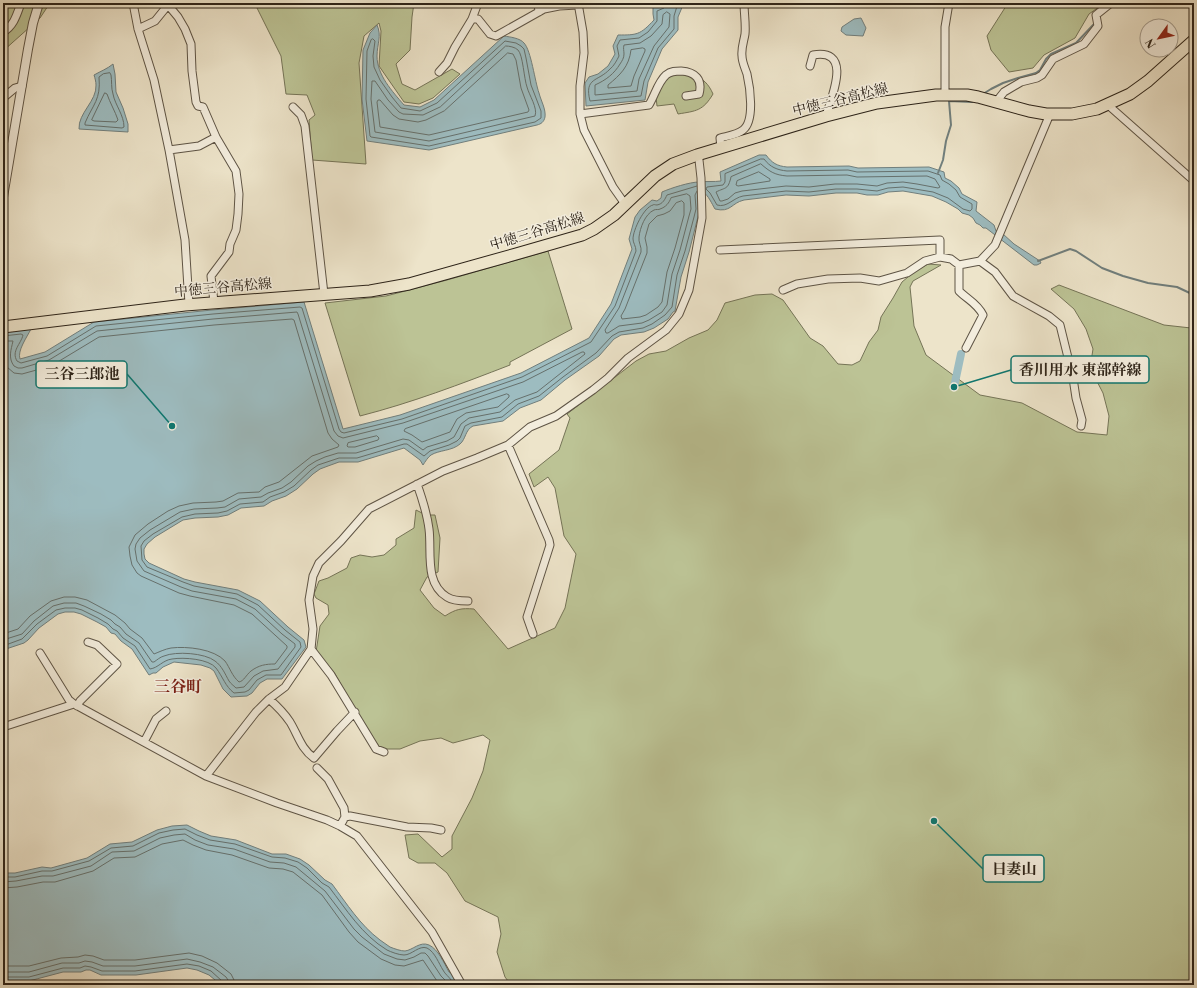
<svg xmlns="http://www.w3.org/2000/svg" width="1197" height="988" viewBox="0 0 1197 988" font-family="'Libre Bodoni','Noto Serif JP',serif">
<rect width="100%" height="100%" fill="#ede4ca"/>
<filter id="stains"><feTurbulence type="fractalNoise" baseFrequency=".005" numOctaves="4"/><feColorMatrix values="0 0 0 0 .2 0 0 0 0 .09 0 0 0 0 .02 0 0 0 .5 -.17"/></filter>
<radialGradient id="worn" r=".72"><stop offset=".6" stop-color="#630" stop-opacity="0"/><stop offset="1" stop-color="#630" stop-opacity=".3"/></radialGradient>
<path fill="#bcc395" stroke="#757457" d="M3 3H50L40 18 3 51Z
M238 3H414L412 17 410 50 396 64 402 84 415 90 452 69 460 74 433 98 419 104 404 102 379 66 381 31 379 23 364 36 359 63 366 164 312 160 309 120 315 115 307 95 286 94 281 56 255 4Z
M1008 3H1103V4L1089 14 1075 38 1044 55 1033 68 1009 72 991 50 987 36Z
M669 74C689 74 704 73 713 94 703 111 696 111 678 114L674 104 657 106 656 97Z
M548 251 572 329 510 362V365C461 384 411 403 360 416L325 303 386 296 447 280Z
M928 264 941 265 913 281 910 287 914 326 926 355 980 395 1022 403 1077 432 1107 435 1109 416 1103 393 1090 368 1093 349 1086 329 1074 309 1051 289 1059 285 1164 325 1191 328 1194 331V985H511L505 977 497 952 501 934 498 917 465 901 447 873 435 863H418L409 858 405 835 418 834 442 857 452 849V836L472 798 483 771 490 740 483 735 453 743 441 738 420 741 400 749H381L365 727 334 672 316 652 320 626 329 614 328 605 316 598 314 594 319 581 328 578 347 568 351 558 360 555 372 557 384 555 396 545V539L414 528 416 510 426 515H435L440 538 438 572 427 577 420 590 434 608 445 616C456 609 461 608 474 609L508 649 555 628 565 608 576 554 564 536 555 488 548 477 534 487 529 474 559 450 570 418 567 414 636 361 649 354 666 351 689 338 708 330 717 320 725 303 755 295 772 294 783 300 810 338 823 346 838 364 852 365 860 361 869 342 878 330 881 317 893 298 902 282 914 272Z"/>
<path fill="#9dbcc0" stroke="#717f7d" d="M663 3H680L683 5 678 17V30L662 49 648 82 645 100 586 106 585 83 589 77 598 74 608 66 615 54 613 46 618 35C637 35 640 35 654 20L653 14V7L661 6Z
M861 18 866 28 863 36 846 35 841 31 842 27 854 19Z
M377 25C382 36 377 44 377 56 377 75 392 91 404 105L420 107 434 100 504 36C510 37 520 38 524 43 531 50 535 82 539 93 541 101 546 109 545 117 544 122 541 124 537 125L429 150 367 141 362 99 363 50 370 33Z
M113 64 115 74 116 92 123 108 128 124V132L79 129C78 113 97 101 96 85 96 82 95 78 94 75 101 71 107 69 113 64Z
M759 155H766C772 163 777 166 787 167L849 166 858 168 929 167 944 172 945 178 951 181 959 188 962 194 977 202 976 211 994 225 996 231 1003 234 1014 244 1040 261 1041 263 1037 265H1034L986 228H983L980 225 976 223 973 218 969 215 962 213 958 209 946 202 932 196 903 191 888 192 878 195H867L857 193H836L809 196 786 195 744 200C731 203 731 213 715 209 712 204 708 195 704 193L689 252 681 277 675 311 673 312 668 319 654 328 644 332 621 335 614 339 599 356 565 380 541 400 520 408 503 421 473 426C465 430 466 439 460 444 452 451 439 450 431 455 428 457 425 462 423 465L420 460 404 448 358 462H339L328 466 320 469 313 474 297 489 286 496 272 501 264 506 241 508 228 515 218 517 195 518 183 520 155 537 147 544 144 549V554L145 559 149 563 184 579 195 582 238 590 260 601 288 627 304 640 306 647 282 679H267L260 683 252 693 247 696 231 697 223 689 214 671 210 668 201 665 174 662 163 667 156 673H153L149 675 132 649 121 641 115 634 111 633 106 627 97 622 81 614 74 612H65L58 614 39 628 28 640 24 643 3 650V332L31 329C27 337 17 351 20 359L45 352 94 322 212 310 304 302 343 429 400 415 521 373 589 338 611 304 632 249 629 239 635 217 640 210 652 200 657 201 661 198 662 192C671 188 690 182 699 182 706 181 714 182 721 181L720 172Z
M187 825 199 831 211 836 236 840 272 854H286L300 859 309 865 325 880 332 884C347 904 360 925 380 940 383 942 387 945 390 947 395 949 401 951 405 951 413 950 420 941 429 945 438 949 444 963 449 972 454 974 457 979 457 985H221L209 975 197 970 187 968 136 975H101L90 970H86L81 972H63L29 981H3V873H15L42 867 51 868 87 858 110 844 132 842 157 830 172 826Z"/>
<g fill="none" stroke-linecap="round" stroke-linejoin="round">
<path stroke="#66706c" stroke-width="1" d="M666 3 664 8 657 11V21L648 32 639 38 620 40 617 46 619 56C617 60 614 66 610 69 598 82 584 77 590 101L641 96 644 81 658 48 674 29V16L678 3
M667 12 670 14 669 27 654 46 639 79 637 91 595 95V85C606 80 614 74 620 64 622 61 624 58 624 54 624 51 623 48 624 45L640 43 651 36 662 24 663 15Z
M373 39 375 41 373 56 374 67 380 80 392 97 401 108 420 111 437 103 505 41 516 43 521 46 524 49 526 58 531 85 541 111V118L535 122 429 146 371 137 370 136 366 99 367 51 371 40Z
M506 46C509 46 515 47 518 50 523 55 524 79 527 87 529 95 538 108 535 116L429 141 375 132 371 99 372 81H375L388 100 399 112 403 114 423 115 440 107Z
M643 48 645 49V51L634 76 631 86 608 88V85C620 75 629 67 631 50Z
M508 53 513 54 516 60 521 88 529 110 528 112 429 135 380 127 377 102 378 100H380L393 115 399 119 418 122 426 120 444 111Z
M110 73 111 75C112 81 111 88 113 94 115 105 124 115 124 127L122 128 85 125V123C93 104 101 100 99 77L103 74Z
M105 93 107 94C110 103 115 111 118 120L116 122 94 121 92 120Z
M761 159H764C770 167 777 170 787 171L848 170 857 172 928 171 940 175 942 180 949 184 956 190 960 197 972 204V209L970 211 963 209 948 198 933 192 903 187 888 188 877 191 857 189H836L809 192 786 191 743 196C733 198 727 208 717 205L710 193 706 189 707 187 723 185 725 182V174Z
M761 164C770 172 775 175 787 176L847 175 857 177 927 176 935 179 940 187 938 188 917 184 903 182 887 183 877 186 857 184H835L809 187 786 186 742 191 735 193 728 199 722 201H720L716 192C726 187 728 190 731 177Z
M759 172 770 179V181L738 186 736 185 737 181Z
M687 194 690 196 691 209 689 216 680 250 672 274 667 305 662 312 649 320 642 323 619 326 608 333H606L605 330 619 308 641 252C642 247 638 242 639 237 640 228 645 214 654 210 656 209 659 210 660 209 666 207 669 203 671 198Z
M682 201 684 203V215L675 248 667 272 662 302 658 307 646 315 640 317 622 319 621 316 625 309 647 253V247L645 238 649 224 657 216 664 214 670 211 676 203Z
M3 336 21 334 23 335C21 344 11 351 17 361L21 363 47 356 96 326 213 314 300 307 302 308 339 429 341 432 344 433 402 419 522 377 591 342 615 306 636 251C636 246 633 243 633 239 633 230 644 207 653 205 654 204 655 205 657 205 663 204 665 199 667 195L697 186
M3 341H13C11 350 8 358 14 366L18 368H22L49 360 97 331 213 319 297 312 298 314 334 431 338 436 343 438 403 423 523 382 582 352H584L585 354 537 392 515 400 500 412 469 418 461 424 454 437 447 441 427 447 423 450 409 440 403 439 356 453H338L325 457 316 461 308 466 291 482 282 488 268 493 261 497 239 499 225 507 217 508 194 509 180 512 150 530 140 538 136 544 135 549 137 561 144 571 181 587 192 591 236 599 255 609 282 634 295 644V647L278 669 263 671 254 676 244 687 236 688C233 685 231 684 229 681 225 674 222 666 215 661 205 653 176 651 164 656 160 657 157 660 154 662H152L139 643 126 634 120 627 115 624 111 620 101 614 84 606 76 603H64L53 606 34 621 22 634 3 640
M3 347 5 349 4 358 7 367 14 373 22 374 51 366 99 337 214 325 292 319 294 320 328 433 332 439 339 445 338 447 312 456 279 482 265 487 259 492 238 493 223 501 216 502 193 503 179 506 168 511 148 524 135 535 129 547 130 556 132 565 137 573 141 576 179 593 190 596 234 605 252 614 287 646V648L275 664C266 664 259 665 251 671 246 675 244 681 239 682 232 676 230 668 225 661 214 649 187 646 171 648 165 649 159 652 154 654L142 638 130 629 125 623 115 615 87 600 75 597H64L51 601 30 616 18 629 3 634
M507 394 509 395V397L498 407 466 413 457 419 450 432 422 442 412 435 404 431 405 429Z
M377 436 379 438 378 440 355 447H348L347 446 348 443Z
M3 646 22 639 37 624 56 610 65 608H75L82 610 98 618 108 624 113 629 117 631 123 638 135 646 150 669C158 668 163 660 172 659 184 657 209 659 216 668 223 677 225 686 234 693L245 692 249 690 257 680 266 675H281L301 647 300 642 285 630 258 605 237 594 194 586 183 582 147 567 142 560 141 546 144 541 153 534 182 517 195 514 218 513 227 511 240 504 263 502 270 497 284 492 294 486 311 470 318 465 339 458H357L404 444H407L424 456 430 451 449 445 457 441 460 438 465 426 471 423 502 417 518 404 539 396 563 377 596 353 612 336 619 332 643 328 652 324 665 315 672 307 677 275 685 251 694 217 696 209 695 195 697 191
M3 877H15L42 871H52L89 861 111 848 133 846 159 833 173 830 185 829 197 835 210 840 235 844 272 857 285 858 298 862 307 868 322 883 329 887C346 909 362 935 387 950 391 952 399 955 404 955 412 955 419 945 427 948 435 952 439 964 443 970 446 976 452 978 453 985
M3 882 16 881 42 876H53L91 866 112 852 134 851 160 838 174 835 185 834 195 840 208 845 234 849 270 862 284 863 296 867 325 891 354 929 362 937 384 954 397 959 405 960 414 957 421 953H425L428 956 441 976 446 981 448 985
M3 888 17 887 43 882H55L93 871 114 858 135 857 162 844 183 840 193 845 206 850 232 855 269 868 283 869 293 872 322 895 349 932 358 942 381 959 395 965 404 966 423 960 437 981 441 985
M3 966H29L61 958 78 957 85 955 93 956 104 960H135L189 953 202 956 217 963 231 974 234 980 235 985
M3 972H29L62 963H79L85 961 92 962 103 966H135L187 959 200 962 213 967 226 977 228 980 229 985
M3 977H29L63 968H80L85 966 91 967 102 971H135L187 964 199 966 211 971 222 981 224 985"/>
<path stroke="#717f7d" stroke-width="2" d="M983 94 991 89 1003 83 1018 78 1036 73 1040 70 1046 59 1051 54 1076 43 1095 23
M938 173 943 160 946 141 951 125 949 101 972 102 974 100
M1038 261 1070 249 1076 251 1102 268 1123 276 1148 283 1177 287 1194 295"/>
<path stroke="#9dbcc0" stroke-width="8" d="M954 387 961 354"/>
<g stroke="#5e5445" stroke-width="9">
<path id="minor" d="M133 3 138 29 154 80 169 150 185 240 189 304
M538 3 539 12
M578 3 583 32 584 53 580 86V114L584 130 613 187 625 204
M472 19H478L490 34 496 36 544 9 559 6 578 5 584 3
M138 29 155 21 168 5 178 17 185 29 191 44 192 71 196 102 198 106 203 107 216 137
M3 32C14 26 17 14 21 3
M810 66 813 55C853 48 832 96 826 116
M439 72 447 63 455 47 472 19 478 3
M945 95V27L949 3
M3 98 15 88 22 86
M996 102 1004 92 1021 82 1037 78 1042 75 1053 59 1084 44 1098 26 1096 15 1111 3
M1108 105 1194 181
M293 107 301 115 305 126 324 294
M580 114 649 105C655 95 658 82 666 75 671 71 676 71 681 71 695 72 703 79 699 94L686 96
M721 148 720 138C727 136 737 135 743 130 755 121 750 87 747 74 745 68 742 62 742 56 741 48 744 41 745 34 746 24 744 13 744 3
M169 150 199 146 216 137 236 171 239 194 238 214 236 230 230 244 229 252 211 276 214 302
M720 250 940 240V257L951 259 959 265 980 261 995 245 1050 114
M980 261 995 272 1013 296 1049 316 1060 325 1073 378 1076 398 1082 420 1081 426
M959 265V291C968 300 977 303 983 315L966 348
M783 290 797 284 828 279 860 278 879 281 907 273 925 261 940 257
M508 445 549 540 550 545 527 617 533 634
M417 484C422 498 427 513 429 529 432 551 424 583 447 597 453 601 462 601 468 601
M311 649 331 675 376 749 384 752
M40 653 69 700 74 704
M269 699C277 706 284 713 290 722 298 735 301 749 314 758L337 731 355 712
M77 706 80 701 117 664 97 645 88 642
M3 727 74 704 206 776
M144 742 156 719 166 711
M317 768 328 779 344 808 345 817
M340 826 345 817 350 816 407 827 431 828 441 830
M462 985 432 932 357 836 340 826 327 820 277 803 206 776 256 712 269 699 285 687 311 649 313 629 309 600 313 576 319 563 341 541 369 509 443 471 477 458 508 445 530 427 556 416 593 390 608 378 628 358 666 330 679 314 689 290 702 218 701 178 699 160 697 155"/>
</g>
<g stroke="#5e5445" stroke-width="10">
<path id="tertiary" d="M3 197 28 49 33 23 39 3"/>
</g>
<g stroke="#2e2419" stroke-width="13">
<path id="primary" d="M3 327 185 305 370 291 409 284 516 254 582 235 594 229 614 215 655 176 673 164 697 155 826 116 877 103 936 95H967L978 97 1029 111 1046 114H1072L1097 109 1130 94 1148 81 1194 40"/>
</g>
<use href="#minor" stroke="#f3eddd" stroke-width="7"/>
<use href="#tertiary" stroke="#f3eddd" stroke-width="8"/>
<use href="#primary" stroke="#ede4ca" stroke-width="11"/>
</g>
<g text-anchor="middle" stroke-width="3" stroke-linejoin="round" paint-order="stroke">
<g font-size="14" fill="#2e2419" stroke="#f3eddd">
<text transform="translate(840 99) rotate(-14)" y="5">中徳三谷高松線</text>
<text transform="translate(537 231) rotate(-17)" y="5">中徳三谷高松線</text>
<text transform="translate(223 287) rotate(-5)" y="5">中徳三谷高松線</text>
</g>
<g font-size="16" font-weight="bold" fill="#7a1f14" stroke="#f3eddd">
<text x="178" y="692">三谷町</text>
</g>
</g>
<path fill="none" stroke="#0f766e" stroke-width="1.5" d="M954 387L1011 370M172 426L127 374M934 821L983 869"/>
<g fill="#0f766e" stroke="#f3eddd" stroke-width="1.5">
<circle cx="954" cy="387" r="4"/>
<circle cx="172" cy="426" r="4"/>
<circle cx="934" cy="821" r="4"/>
</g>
<g fill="#f3eddd" stroke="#0f766e" stroke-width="1.5">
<rect x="1011" y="356" width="138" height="27" rx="4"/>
<rect x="36" y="361" width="91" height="27" rx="4"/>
<rect x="983" y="855" width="61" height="27" rx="4"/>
</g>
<g font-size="15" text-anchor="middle" font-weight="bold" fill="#2e2419">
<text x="1080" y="375">香川用水 東部幹線</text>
<text x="82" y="379">三谷三郎池</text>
<text x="1014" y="874">日妻山</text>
</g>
<rect width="1197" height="988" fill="none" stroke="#ede4ca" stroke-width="16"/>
<rect x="4" y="4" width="1189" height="980" fill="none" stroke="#2e2419" stroke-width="2"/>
<rect x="8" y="8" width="1181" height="972" fill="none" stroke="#2e2419"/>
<g transform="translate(1159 38) rotate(237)"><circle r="19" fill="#f3eddd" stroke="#a49d8f"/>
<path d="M0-3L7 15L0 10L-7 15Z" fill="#8f2418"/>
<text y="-6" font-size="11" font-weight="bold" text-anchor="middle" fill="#2e2419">N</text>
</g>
<rect width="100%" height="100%" filter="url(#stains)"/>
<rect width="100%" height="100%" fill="url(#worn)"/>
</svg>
